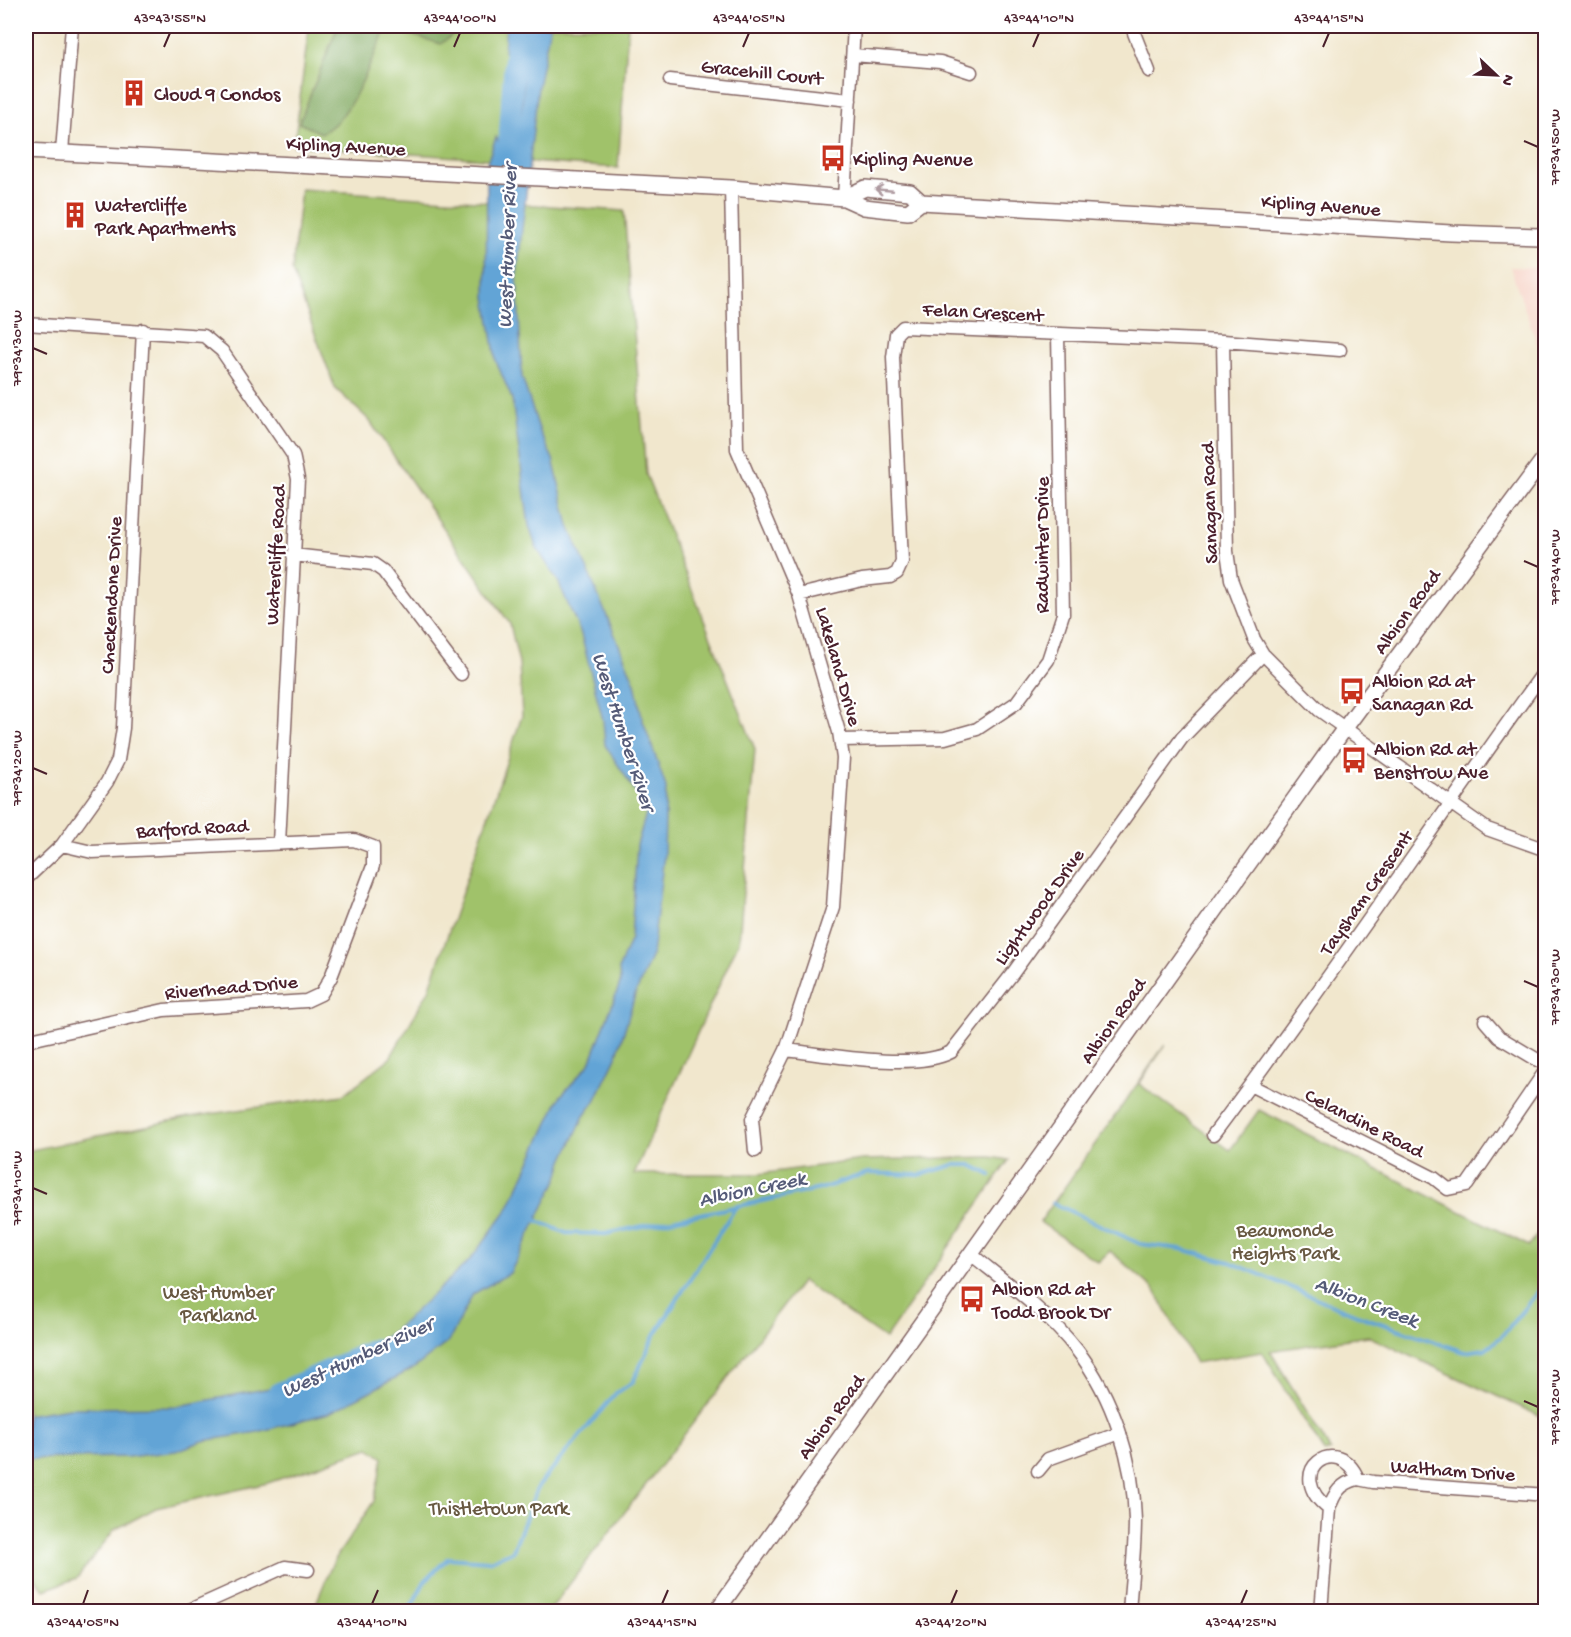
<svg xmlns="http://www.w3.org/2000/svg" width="1571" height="1637" viewBox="0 0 1571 1637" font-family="'Gochi Hand',sans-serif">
<rect width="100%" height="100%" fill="#fff"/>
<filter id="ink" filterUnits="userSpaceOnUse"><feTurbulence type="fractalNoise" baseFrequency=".0167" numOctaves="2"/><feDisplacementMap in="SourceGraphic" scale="12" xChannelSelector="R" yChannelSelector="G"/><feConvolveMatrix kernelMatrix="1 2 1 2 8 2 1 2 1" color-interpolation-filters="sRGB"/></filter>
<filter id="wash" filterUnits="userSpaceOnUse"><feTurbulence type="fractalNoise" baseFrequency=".008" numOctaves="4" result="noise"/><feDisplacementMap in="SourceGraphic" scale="24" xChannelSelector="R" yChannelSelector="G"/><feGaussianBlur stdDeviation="1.35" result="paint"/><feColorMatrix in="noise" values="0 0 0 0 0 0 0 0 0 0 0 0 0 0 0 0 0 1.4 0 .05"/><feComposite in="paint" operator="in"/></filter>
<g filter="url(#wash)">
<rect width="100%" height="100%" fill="#f1e7cd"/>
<path fill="#f6d2c5" d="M1510 267 1545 268V365L1541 355Z"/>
<path fill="#a0c26b" stroke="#75704b" stroke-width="1.5" d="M309 26H628L618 168 294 146Z
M301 189 624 211 646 474 755 749 739 941 634 1174H759L862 1160 990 1157 1009 1160 885 1339 802 1281 549 1611H313L333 1562 374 1501 383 1458 369 1448 268 1483 156 1508 114 1530 77 1578 44 1590 26 1566V1151L189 1117 343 1095 390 1058 429 990 522 716 519 663 510 624 369 420 335 388 292 271Z
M1165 1045 1139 1084 1230 1150 1259 1110 1529 1246 1545 1223 1546 1374 1542 1417 1368 1336 1270 1351 1330 1450 1324 1452 1262 1352 1195 1363 1154 1289 1110 1251 1098 1262 1040 1222Z"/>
<path fill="#80a85f" stroke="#656445" stroke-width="1.5" d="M338 26H455L453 34 441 44 399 31H385C371 60 351 121 321 133L299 123Z"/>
<path fill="#62a4d6" stroke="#566280" stroke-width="1.5" d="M506 26H550L538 87 517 274 522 377 540 432 553 459 569 526 635 683 642 718 666 787 664 855 652 955 635 995 617 1055 595 1101 584 1116 563 1161 558 1178 510 1273 473 1294 449 1341 414 1368 329 1413 258 1432 203 1441 176 1451 128 1457 26 1459V1415L69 1408 174 1407 325 1377 395 1330 470 1260 509 1207 560 1097 590 1063 620 984 619 968 631 938 637 845 646 814 643 803 605 745 603 720 581 634 558 581 536 547 529 526 512 399 496 361 486 297 487 163 496 137 507 156C523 127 526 84 520 52L510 45 504 51Z"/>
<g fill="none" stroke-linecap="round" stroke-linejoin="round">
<path stroke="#62a4d6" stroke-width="4" d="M1053 1203 1140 1244 1181 1249 1230 1262 1357 1315 1464 1352 1485 1349 1501 1337 1546 1282
M533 1219 566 1233 605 1234 820 1189 868 1173 919 1175 954 1165H971L991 1175
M408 1612 425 1581 448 1558 489 1561 513 1551 538 1486 616 1393 633 1382 653 1338 737 1205"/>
<path stroke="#62a4d6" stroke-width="21" d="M506 180 517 26
M278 1393 375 1349"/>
</g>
</g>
<g filter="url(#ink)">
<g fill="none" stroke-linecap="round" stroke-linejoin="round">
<g stroke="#846564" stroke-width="15">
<path id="minor" d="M1134 26V33L1149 71
M853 55 940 62 971 72
M670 80 850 100
M62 152 72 26
M731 188 737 449 799 595 839 732 843 758 833 907 786 1050 752 1119 755 1151
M844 198 854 26
M26 324 204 336 222 351 293 455 298 479 279 843
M1223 341 1227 551 1231 579 1254 639 1263 654 1319 710 1487 829 1546 850
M293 555 373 564 383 571 461 674
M799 595 862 580 890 577 897 573 902 562 893 357 896 334 903 327 1223 341 1340 350
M841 740 945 738 977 729 1016 703 1048 660 1063 614 1058 334
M62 845 107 782 118 760 123 728 143 330
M26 879 62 845 92 852 354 840 373 847V866L331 977 321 994 306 1001 164 1010 26 1041
M1485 1021 1499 1037 1546 1065
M786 1050C828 1055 915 1071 951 1052L1013 973 1182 738 1263 654
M1250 1085 1434 1178 1448 1189 1467 1185 1546 1070
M1213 1135C1328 982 1434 824 1546 669
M972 1255C1008 1284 1048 1313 1077 1350 1113 1396 1134 1462 1135 1520 1135 1551 1131 1581 1129 1612
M1038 1471 1048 1459 1120 1433
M1329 1509C1334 1493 1341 1483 1358 1479
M185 1612 285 1567 308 1570
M1321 1612 1329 1509C1281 1472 1338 1431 1358 1479L1373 1482 1546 1495"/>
</g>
<g stroke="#846564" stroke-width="18">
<path id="major" d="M26 151 731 188 844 198 864 207 908 212 921 202 1451 233 1539 236 1546 232
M844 198 865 188 910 192 921 202
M716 1612 1345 728 1546 456"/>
</g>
<use href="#minor" stroke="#fff" stroke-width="12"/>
<use href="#major" stroke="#fff" stroke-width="15"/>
</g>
<defs><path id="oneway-shaft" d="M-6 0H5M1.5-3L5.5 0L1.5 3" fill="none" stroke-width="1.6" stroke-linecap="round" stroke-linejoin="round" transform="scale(1.5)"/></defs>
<use stroke="#ae9aa0" href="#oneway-shaft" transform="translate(884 190) rotate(-175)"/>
</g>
<path fill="none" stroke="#4a1f2b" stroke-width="2" d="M164 47 170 33M454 47 460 33M743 47 749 33M1033 47 1039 33M1323 47 1329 33M1524 141 1538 147M33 348 47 354M1524 561 1538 567M33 768 47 774M1524 981 1538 987M33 1188 47 1194M1524 1401 1538 1407M83 1604 88 1590M372 1604 378 1590M662 1604 668 1590M951 1604 957 1590M1241 1604 1247 1590"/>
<defs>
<g id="building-bare" transform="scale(2.07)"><path d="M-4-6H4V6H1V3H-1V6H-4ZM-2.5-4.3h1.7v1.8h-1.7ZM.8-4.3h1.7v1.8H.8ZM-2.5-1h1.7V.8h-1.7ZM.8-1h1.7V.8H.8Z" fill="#c8321e" stroke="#fff" stroke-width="2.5" paint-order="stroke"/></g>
<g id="bus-bare" transform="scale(2.07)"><path d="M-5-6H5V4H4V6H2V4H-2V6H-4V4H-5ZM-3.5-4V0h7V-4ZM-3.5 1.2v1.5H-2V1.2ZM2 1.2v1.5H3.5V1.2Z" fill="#c8321e" stroke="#fff" stroke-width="2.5" paint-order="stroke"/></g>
</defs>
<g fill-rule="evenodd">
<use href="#building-bare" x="134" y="93"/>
<use href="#bus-bare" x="833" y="158"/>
<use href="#building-bare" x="75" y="215"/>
<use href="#bus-bare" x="1352" y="691"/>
<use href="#bus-bare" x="1354" y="760"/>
<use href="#bus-bare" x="972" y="1299"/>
</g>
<g text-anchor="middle" stroke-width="4.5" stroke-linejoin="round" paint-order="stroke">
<g font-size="20" fill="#4a1f2b" stroke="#fff">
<text transform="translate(762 71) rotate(6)" y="7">Gracehill Court</text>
<text transform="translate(346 145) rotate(3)" y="7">Kipling Avenue</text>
<text transform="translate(1321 204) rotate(4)" y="7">Kipling Avenue</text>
<text transform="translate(983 311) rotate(3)" y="7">Felan Crescent</text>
<text transform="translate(1208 503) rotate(-92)" y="7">Sanagan Road</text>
<text transform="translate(1041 545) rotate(-90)" y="7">Radwinter Drive</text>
<text transform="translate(274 555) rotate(-87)" y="7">Watercliffe Road</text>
<text transform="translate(110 595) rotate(-87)" y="7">Checkendone Drive</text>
<text transform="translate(1406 611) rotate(-54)" y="7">Albion Road</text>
<text transform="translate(840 666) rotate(74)" y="7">Lakeland Drive</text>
<text transform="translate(192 827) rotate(-3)" y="7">Barford Road</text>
<text transform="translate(1365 892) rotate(-55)" y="7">Taysham Crescent</text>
<text transform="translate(1038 906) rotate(-54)" y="7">Lightwood Drive</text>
<text transform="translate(231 986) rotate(-5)" y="7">Riverhead Drive</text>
<text transform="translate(1112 1020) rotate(-55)" y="7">Albion Road</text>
<text transform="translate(1365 1122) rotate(27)" y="7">Celandine Road</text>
<text transform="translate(830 1416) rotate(-54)" y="7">Albion Road</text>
<text transform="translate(1453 1469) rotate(4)" y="7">Waltham Drive</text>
</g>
<g font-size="20" fill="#4a1f2b" stroke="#fff" text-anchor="start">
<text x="154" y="100">Cloud 9 Condos</text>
<text x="853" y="165">Kipling Avenue</text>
<text x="95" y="211">Watercliffe<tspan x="95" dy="23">Park Apartments</tspan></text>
<text x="1372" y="687">Albion Rd at<tspan x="1372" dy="23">Sanagan Rd</tspan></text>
<text x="1374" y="755">Albion Rd at<tspan x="1374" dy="23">Benstrow Ave</tspan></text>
<text x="992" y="1295">Albion Rd at<tspan x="992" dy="23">Todd Brook Dr</tspan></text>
</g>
<g font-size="20" fill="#685841" stroke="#fff">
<text x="1285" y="1236">Beaumonde<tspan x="1285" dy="23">Heights Park</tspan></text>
<text x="218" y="1298">West Humber<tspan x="218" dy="23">Parkland</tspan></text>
<text x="499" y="1514">Thistletown Park</text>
</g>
<g font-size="21" font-style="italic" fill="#555b78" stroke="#fff">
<text transform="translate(506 246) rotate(-88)" y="7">West Humber River</text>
<text transform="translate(625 731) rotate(72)" y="7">West Humber River</text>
<text transform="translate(752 1188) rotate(-12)" y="7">Albion Creek</text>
<text transform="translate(1367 1301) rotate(21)" y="7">Albion Creek</text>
<text transform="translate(357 1356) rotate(-25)" y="7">West Humber River</text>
</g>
</g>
<rect width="1571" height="1637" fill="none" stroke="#fff" stroke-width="66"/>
<g transform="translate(1496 75) rotate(113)" stroke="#ffffff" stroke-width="4.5" paint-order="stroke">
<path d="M0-4.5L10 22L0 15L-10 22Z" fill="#4a1f2b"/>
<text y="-9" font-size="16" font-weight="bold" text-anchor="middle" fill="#4a1f2b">N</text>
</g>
<rect x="33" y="33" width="1505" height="1571" fill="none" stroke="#4a1f2b" stroke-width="2"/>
<g font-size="15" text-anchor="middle" fill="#4a1f2b">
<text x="170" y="22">43°43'55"N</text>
<text x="460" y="22">43°44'00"N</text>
<text x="749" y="22">43°44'05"N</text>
<text x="1039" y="22">43°44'10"N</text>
<text x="1329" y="22">43°44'15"N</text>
<text transform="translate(1554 147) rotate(-90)" y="5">79°34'50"W</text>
<text transform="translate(16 348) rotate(-90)" y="5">79°34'30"W</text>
<text transform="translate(1554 567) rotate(-90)" y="5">79°34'40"W</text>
<text transform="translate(16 768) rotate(-90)" y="5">79°34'20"W</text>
<text transform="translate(1554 987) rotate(-90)" y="5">79°34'30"W</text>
<text transform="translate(16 1188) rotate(-90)" y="5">79°34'10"W</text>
<text transform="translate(1554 1407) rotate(-90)" y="5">79°34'20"W</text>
<text x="83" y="1626">43°44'05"N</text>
<text x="372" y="1626">43°44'10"N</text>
<text x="662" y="1626">43°44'15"N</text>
<text x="951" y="1626">43°44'20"N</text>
<text x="1241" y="1626">43°44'25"N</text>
</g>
</svg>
